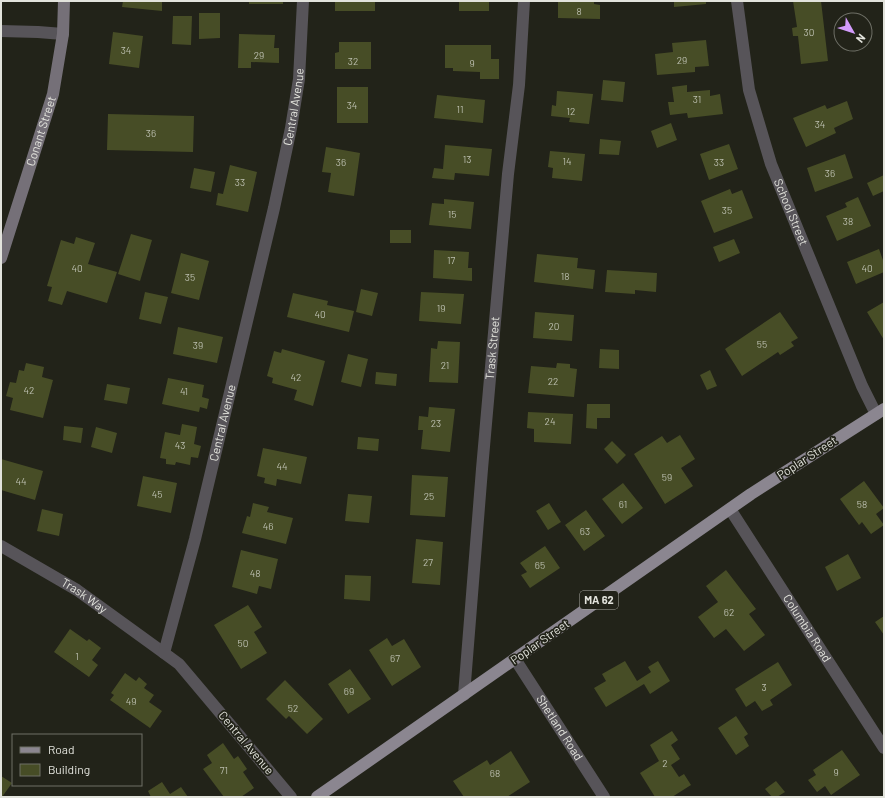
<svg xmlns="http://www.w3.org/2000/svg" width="885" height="798" viewBox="0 0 885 798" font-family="Barlow,sans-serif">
<rect width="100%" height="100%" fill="#222319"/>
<path fill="#474d26" d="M123 1H162V11L122 7Z
M249 1H283V4H249Z
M335 1H375V11H335Z
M459 1H489V11H459Z
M558 1H594V4L600 5V19L558 18Z
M674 1H706V4L674 7Z
M793 1H821L828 61 801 64 798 36H793L792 28 797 27Z
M199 13H220V38L199 39Z
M173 16H192L191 45 172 44Z
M113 32 143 36 139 68 109 64Z
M239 34 275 35 274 48H279V63L251 62V68H238Z
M706 40 709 66 695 67V72L657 75 655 54 673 52 672 43Z
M339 42H371V69H335V53L339 52Z
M445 45H491V59H499V79H480V72L453 71V68H445Z
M603 80 625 82 623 102 601 100Z
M687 85V92L710 90V96L720 94 723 114 688 118 687 113 670 115 668 102H674L672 87Z
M337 87H368V123H337Z
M557 91 593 94 589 124 569 122 570 118 551 116 552 105 556 106Z
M437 95 485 100 483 123 434 118Z
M847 101 853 119 834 128 836 133 806 147 793 118 825 105 827 109Z
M108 114 194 116 193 152 107 150Z
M671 123 677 140 657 148 651 131Z
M600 139 621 141 619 155 599 154Z
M729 144 738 169 709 180 700 154Z
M445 145 492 149 489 176 455 173 454 180 432 178 434 168 443 169Z
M326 147 360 153 354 196 328 192 331 173 322 172Z
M550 151 585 154 582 181 552 178 553 168 548 167Z
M845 154 853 178 815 192 807 168Z
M230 165 257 172 248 212 216 205 218 193 223 194Z
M194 168 215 172 211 192 190 188Z
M884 175V191L873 196 867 183Z
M730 189 732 194 742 190 753 218 714 233 701 201Z
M858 197 871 226 837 241 826 216 847 207 845 203Z
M444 199 474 202 471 229 429 225 432 203 444 204Z
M390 230H411V243H390Z
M131 234 152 240 140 281 118 274Z
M76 237 95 243 88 264 117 272 107 303 67 291 62 305 48 301 52 287 47 286 61 240 74 244Z
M734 239 740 253 719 262 713 247Z
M879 249 884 263V272L856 284 847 262Z
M434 250 469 252 468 268H472V281L433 278Z
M181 253 209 261 199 300 171 293Z
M537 254 578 258 577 268 595 270 593 289 534 282Z
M607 270 657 273 656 292 635 290V294L605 292Z
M361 289 378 293 372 316 356 312Z
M145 292 168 297 161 324 139 319Z
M421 292 464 294 461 324 419 321Z
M293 293 328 301 327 305 354 311 349 332 287 317Z
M884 302V340L867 312Z
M535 312 574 315 572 341 533 338Z
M780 312 798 338 791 342 794 346 780 355 778 352 742 376 725 349Z
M178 327 223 337 217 363 173 354Z
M438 341 460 342 458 383 429 382 431 348 437 349Z
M282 349 325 361 313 406 294 400 297 390 272 383 273 378 267 376 274 351 281 353Z
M600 349 619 350V369L599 368Z
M348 354 368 359 361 387 341 382Z
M26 363 44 367 42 377 53 380 43 418 10 410 13 398 6 396 10 382 16 383 19 370 24 371Z
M557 363 570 364V368L577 369 574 397 528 393 531 366 556 368Z
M710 370 717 386 707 390 700 375Z
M376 372 397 374 396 386 375 384Z
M168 378 204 385 202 397 209 399 207 409 200 407 199 412 162 404Z
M107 384 130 388 127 404 104 400Z
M587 404H610V418H597V429L586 428Z
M429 407 455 409 450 452 421 449 423 430H418L419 416 428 417Z
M528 412 573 414 571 444 534 442V429L527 428Z
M182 424 197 427 194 444 201 446 198 458 191 457 190 465 176 462 175 465 166 464V459L160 458 165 432 180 435Z
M64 426 83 428 81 443 63 440Z
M96 427 117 433 112 453 91 447Z
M680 435 695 459 681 468 693 486 665 504 634 454 662 436 667 443Z
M358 437 379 439 378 451 357 449Z
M612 441 626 455 617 464 604 449Z
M263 448 307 457 301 484 277 479 276 486 264 483 265 478 257 476Z
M1 459 43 471 35 500 1 490Z
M412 475 448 477 445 517 410 515Z
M143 476 177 483 171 513 137 506Z
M864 481 884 508 876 514 884 525 871 534 862 522 859 525 840 499Z
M623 483 643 508 622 524 602 499Z
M348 494 372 496 369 523 345 521Z
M253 503 269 507 267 512 293 518 286 544 242 533 247 516 250 517Z
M549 503 561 522 548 530 536 511Z
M42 509 63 514 59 536 37 531Z
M586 510 605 536 584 551 565 525Z
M416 539 443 542 440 585 412 583Z
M545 546 560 568 530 588 521 575 527 572 520 563Z
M241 550 278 559 271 589 259 586 257 594 232 587Z
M848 554 861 578 837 591 825 567Z
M726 570 756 609 749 614 765 635 744 651 726 629 714 638 698 617 718 602 706 586Z
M345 575 371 576 370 601 344 599Z
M248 605 262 627 254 632 267 653 241 669 214 625Z
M884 616V635L875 622Z
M70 629 87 641 89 639 101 648 92 660 98 665 89 677 54 652Z
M387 638 392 646 404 639 421 667 392 686 369 650Z
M625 661 637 681 651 672 648 667 658 661 670 681 650 694 644 684 606 707 594 688 606 681 602 674Z
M778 662 792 685 770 700 773 705 762 711 755 701 746 707 735 689Z
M350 669 371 699 348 714 328 684Z
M125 673 136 681 139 677 147 684 144 688 154 695 149 702 162 711 150 728 110 700 114 695 111 693Z
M285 680 323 719 307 734 289 716 286 719 266 699Z
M736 716 748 734 744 737 749 746 736 755 718 728Z
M672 731 678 740 671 745 680 759 671 765 679 777 684 774 691 785 672 797H655L640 773 659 761 650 745Z
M223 743 234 759 238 756 247 769 243 772 254 788 241 797H224L203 769 212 763 207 755Z
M842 750 860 775 831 795 825 786 817 792 808 780 816 775 813 770Z
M511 751 530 782 507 797H464L453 781 487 760 490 765Z
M1 776 12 783 2 797H1Z
M776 781 785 792 777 797H772L765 789Z
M162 782 170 794 181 787 188 797H151L148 791Z"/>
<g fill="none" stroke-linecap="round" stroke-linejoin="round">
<g stroke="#575459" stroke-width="12">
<path id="s1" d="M737 1 749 90 771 164 862 386 876 414"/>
<path d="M1 31 38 32 63 34"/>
<path id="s2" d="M730 509 884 748"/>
<path id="s3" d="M1 546 77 590 164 653"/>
<path id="s4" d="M515 659 604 797"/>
<path id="s5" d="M464 695 482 469 508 174 519 85 524 1"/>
<path id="s6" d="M291 797 179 664 164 653 195 539 274 208 291 128 299 79 303 1"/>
</g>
<path stroke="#757078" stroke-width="12" id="s7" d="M1 258 53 94 63 34 64 1"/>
<path stroke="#8b8690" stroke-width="12" d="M317 797 751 494 884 409"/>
</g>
<g text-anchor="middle" stroke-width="3.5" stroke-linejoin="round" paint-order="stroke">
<g font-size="10" fill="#bbbeae">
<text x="579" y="15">8</text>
<text x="809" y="36">30</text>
<text x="126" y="54">34</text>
<text x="259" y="59">29</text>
<text x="682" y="64">29</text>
<text x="353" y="65">32</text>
<text x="472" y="67">9</text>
<text x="697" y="103">31</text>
<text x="352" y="109">34</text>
<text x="460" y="113">11</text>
<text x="571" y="115">12</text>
<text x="820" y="128">34</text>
<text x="151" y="137">36</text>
<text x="467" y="163">13</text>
<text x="567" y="165">14</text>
<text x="341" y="166">36</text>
<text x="719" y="166">33</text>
<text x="830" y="177">36</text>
<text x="240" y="186">33</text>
<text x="727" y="214">35</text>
<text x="452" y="218">15</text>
<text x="848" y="225">38</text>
<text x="451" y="264">17</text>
<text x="77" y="272">40</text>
<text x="867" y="272">40</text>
<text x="565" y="280">18</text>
<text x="190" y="281">35</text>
<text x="441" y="312">19</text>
<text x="320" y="318">40</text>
<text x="554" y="330">20</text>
<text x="762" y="348">55</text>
<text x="198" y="349">39</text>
<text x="445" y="369">21</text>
<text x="296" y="381">42</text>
<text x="553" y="385">22</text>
<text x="29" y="394">42</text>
<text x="184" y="395">41</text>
<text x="550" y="425">24</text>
<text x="436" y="427">23</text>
<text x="180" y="449">43</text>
<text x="282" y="470">44</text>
<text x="667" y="481">59</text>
<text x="21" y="485">44</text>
<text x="157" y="498">45</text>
<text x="429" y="500">25</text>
<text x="623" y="508">61</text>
<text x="862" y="508">58</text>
<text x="268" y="530">46</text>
<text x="585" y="535">63</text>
<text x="428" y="566">27</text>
<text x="540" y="569">65</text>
<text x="255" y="577">48</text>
<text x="729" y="616">62</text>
<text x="243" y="647">50</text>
<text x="77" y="660">1</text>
<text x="395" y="662">67</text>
<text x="764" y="691">3</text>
<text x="349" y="695">69</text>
<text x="131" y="705">49</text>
<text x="293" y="712">52</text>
<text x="665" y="767">2</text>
<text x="224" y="774">71</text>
<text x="836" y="776">9</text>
<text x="495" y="777">68</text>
</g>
<rect fill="#222319" stroke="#a8a9a2" stroke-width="1" x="580" y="591" width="38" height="18" rx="3"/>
<g font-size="11" font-weight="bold" fill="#e2e3dc">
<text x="599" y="604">MA 62</text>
</g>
<g font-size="12" fill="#e2e3dc" stroke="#222319">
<text dy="4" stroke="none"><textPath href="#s6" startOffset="754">Central Avenue</textPath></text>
<text dy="4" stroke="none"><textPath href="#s7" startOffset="133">Conant Street</textPath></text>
<text dy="4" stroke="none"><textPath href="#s1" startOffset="219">School Street</textPath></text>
<text dy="4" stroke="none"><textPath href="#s5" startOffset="348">Trask Street</textPath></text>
<text dy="4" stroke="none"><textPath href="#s6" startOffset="430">Central Avenue</textPath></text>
<text transform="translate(807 458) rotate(-33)" y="4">Poplar Street</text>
<text dy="4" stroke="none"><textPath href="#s3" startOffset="97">Trask Way</textPath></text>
<text dy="4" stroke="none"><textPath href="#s2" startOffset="142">Columbia Road</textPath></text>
<text transform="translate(540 642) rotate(-35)" y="4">Poplar Street</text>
<text dy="4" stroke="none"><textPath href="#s4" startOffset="82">Shetland Road</textPath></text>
<text transform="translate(246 743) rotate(50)" y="4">Central Avenue</text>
</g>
</g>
<rect width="885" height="798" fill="none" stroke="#e2e3dc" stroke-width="4"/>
<rect x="12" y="734" width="130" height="52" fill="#222319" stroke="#6f7067"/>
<rect x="20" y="747" width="20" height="6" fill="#8b8690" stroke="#6f7067"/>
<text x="48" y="754" font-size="12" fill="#e2e3dc">Road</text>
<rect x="20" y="764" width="20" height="12" fill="#474d26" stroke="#6f7067"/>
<text x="48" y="774" font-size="12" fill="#e2e3dc">Building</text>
<g transform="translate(853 32) rotate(129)"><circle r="19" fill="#222319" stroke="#6f7067"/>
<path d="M0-3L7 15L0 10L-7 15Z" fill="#d39cfc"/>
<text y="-6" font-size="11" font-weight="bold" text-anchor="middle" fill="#e2e3dc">N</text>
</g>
</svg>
